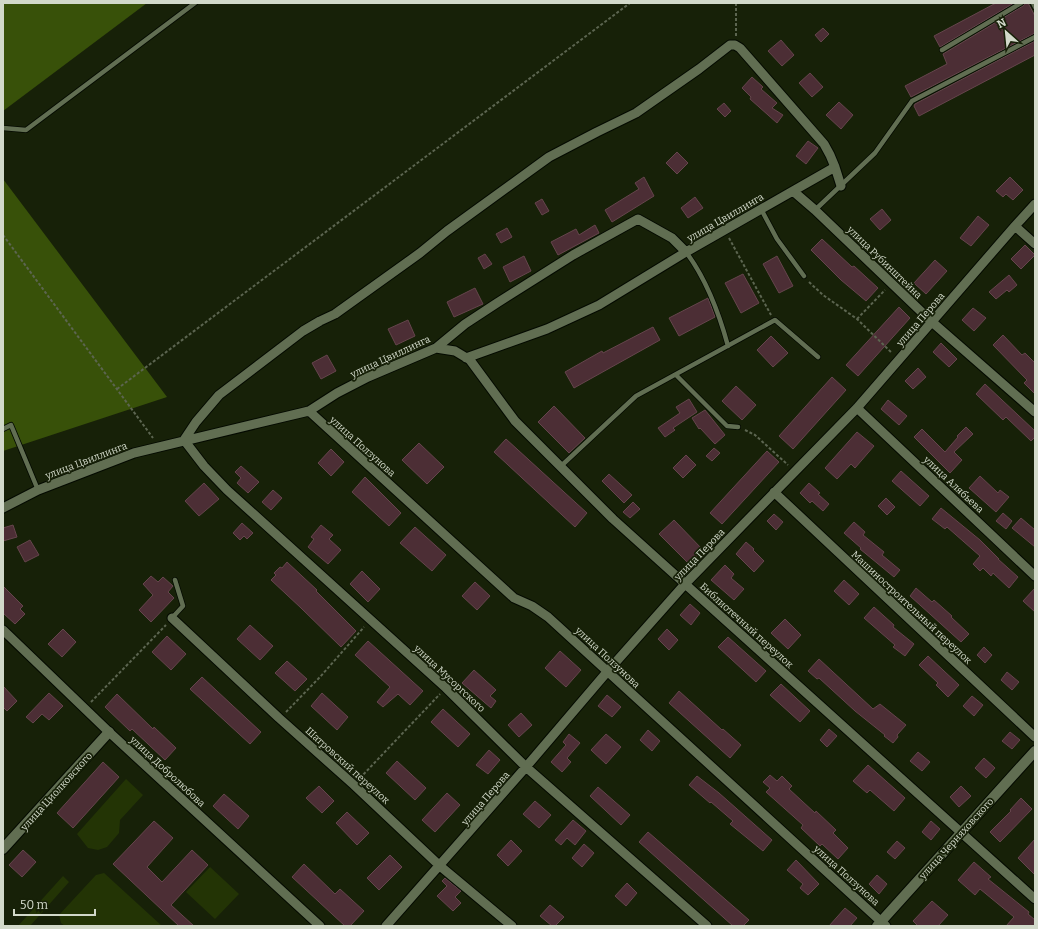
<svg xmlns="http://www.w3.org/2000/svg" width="1038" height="929" viewBox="0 0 1038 929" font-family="Bitter,serif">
<rect width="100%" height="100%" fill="#172108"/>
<path fill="#233405" d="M126 779 143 795 120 820 119 833 107 847 98 850 88 848 77 834Z
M210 867 239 894 215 919 186 892Z
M104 873 162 926H65L61 923 59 915 96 875Z
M63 876 69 882 30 926H18Z"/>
<path fill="#385109" d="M3 3H147L3 111Z
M3 179 167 397 3 451Z"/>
<path fill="#4c2e35" stroke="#65454c" d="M996 3H1014L940 47 934 36Z
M1025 3H1028L1035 16V33L911 97 905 86 947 64 943 54 1023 6Z
M823 28 829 34 821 42 815 35Z
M781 40 794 55 782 66 768 51Z
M1035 41V55L919 116 914 106 915 104Z
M810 73 823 87 812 97 799 83Z
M752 77 763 87 761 89 777 103 772 108 783 115 777 123 750 99 751 97 742 88Z
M839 102 853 115 841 129 826 115Z
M724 103 731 111 725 117 717 109Z
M808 141 818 148 806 164 796 156Z
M677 152 688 163 677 174 666 163Z
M644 177 654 196 612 222 605 210 639 189 635 183Z
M1010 177 1023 190 1013 200 1006 194 1003 197 996 191Z
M695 197 703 208 688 218 681 208Z
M542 199 549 211 542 215 535 203Z
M882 209 891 220 880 230 870 219Z
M978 216 989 225 971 246 960 238Z
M595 225 599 233 558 255 551 242 576 229 579 235Z
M507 228 512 237 501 243 496 234Z
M822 239 852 267 854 266 878 288 866 301 841 280 811 250Z
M1025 245 1035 255 1021 269 1011 259Z
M485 254 492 264 484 269 478 258Z
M524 256 531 271 510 282 503 267Z
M777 256 793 286 779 293 763 264Z
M935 260 947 271 926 294 914 283Z
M743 274 759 303 741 313 725 283Z
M1009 275 1017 285 1009 292 1007 290 996 299 989 292Z
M475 288 483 304 454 317 447 302Z
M708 298 715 317 679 336 669 318Z
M899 307 910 318 858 376 846 365Z
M973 308 986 318 974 331 962 320Z
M408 320 415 336 396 345 388 329Z
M653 327 660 340 574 388 565 372 602 351 603 353Z
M1003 335 1022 355 1025 353 1035 363V394L1024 383 1027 380 993 345Z
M771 336 788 353 773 367 757 350Z
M941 343 957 359 949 367 933 352Z
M327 355 336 371 321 379 312 363Z
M918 368 926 377 913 389 905 381Z
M832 377 846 390 793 449 779 436Z
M985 384 1035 431V437L1031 441 1006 417 1003 420 976 394Z
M736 386 756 405 742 420 722 401Z
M689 399 697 412 673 428 675 430 665 437 658 428 680 413 676 407Z
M888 400 907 416 899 425 881 409Z
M554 406 585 438 569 453 538 422Z
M705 410 725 435 715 444 700 428 699 429 692 418Z
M966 427 973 434 954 452 962 460 950 473 914 437 922 429 945 452 958 437 957 436Z
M857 432 874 446 855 468 851 464 837 479 825 468Z
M506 439 587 513 575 527 494 452Z
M419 443 444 467 427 484 402 460Z
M714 448 720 453 712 461 706 456Z
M331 449 344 462 331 476 318 463Z
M767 451 779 462 722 524 710 513Z
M686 455 696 465 683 478 673 468Z
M241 466 259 482 248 493 237 483 241 478 235 472Z
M901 471 929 496 920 506 892 481Z
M609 474 632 495 624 503 602 481Z
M980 476 998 493 1000 490 1009 497 996 512 969 488Z
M365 477 401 513 389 526 352 492Z
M204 483 219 499 199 516 185 501Z
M809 483 820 493 818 494 829 504 823 511 812 501 810 503 800 493Z
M273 490 282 498 271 510 262 502Z
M886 498 895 507 887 515 878 506Z
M633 502 640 509 630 518 623 512Z
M941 508 980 540 999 559H998L1018 577 1009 588 993 573 991 576 983 568 980 571 973 564 980 556 947 527 945 529 932 519Z
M1003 513 1012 521 1006 529 996 521Z
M774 514 783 522 776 530 767 521Z
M1021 518 1035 530V547L1012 528Z
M674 520 703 550 689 564 659 534Z
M854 522 865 532 863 535 884 552 882 555 900 570 894 577 860 549 861 548 844 533Z
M242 523 253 533 247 539 244 536 240 540 233 533Z
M13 525 17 537 3 541V528Z
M321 525 333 535 329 539 341 550 328 564 308 547 314 539 311 537Z
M415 527 446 555 432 571 400 543Z
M30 540 39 555 25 562 17 547Z
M746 542 754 549 753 550 764 561 754 572 736 554Z
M287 562 317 590 316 591 356 631 341 647 301 608 271 580 276 575 274 573 280 567 282 568Z
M725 565 734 574 731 578 744 589 734 600 711 580Z
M362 571 380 589 368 602 350 584Z
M151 576 158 582 163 577 173 586 168 592 174 598 151 622 139 610 153 595 143 584Z
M844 580 859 594 849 605 834 591Z
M475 582 490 596 477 610 462 596Z
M3 586 23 606 20 609 25 614 15 624 3 613Z
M916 588 932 602 934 600 952 616 951 617 969 634 961 642 910 596Z
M1035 588V612L1023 601Z
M690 604 700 613 691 625 680 615Z
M874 607 894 625 893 627 914 644 905 656 893 647 895 645 864 618Z
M785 619 801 635 788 649 771 633Z
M250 625 273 646 260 660 237 639Z
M63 629 76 642 62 657 48 644Z
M667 629 678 640 669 650 658 639Z
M167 636 186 654 171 670 152 652Z
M728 637 766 671 756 682 718 647Z
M368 641 423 691 410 705 398 694 383 707 377 702 390 687 355 655Z
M984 647 992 655 985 663 977 655Z
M560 651 581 670 566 687 545 668Z
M928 656 959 685 948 697 936 685 938 683 919 665Z
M819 659 873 709 880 704 906 725 897 735 898 737 893 743 884 736 885 735 855 711 819 678 817 679 808 671Z
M287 661 307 679 295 691 275 673Z
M474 670 496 690 490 696 496 701 491 708 462 683Z
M1007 672 1019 682 1012 690 1001 680Z
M202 677 261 732 250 744 190 689Z
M781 684 810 711 800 722 770 695Z
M3 686 17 701 7 711 3 707Z
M679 691 722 730 723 729 741 745 730 758 669 703Z
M49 693 63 706 49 720 42 714 33 723 26 717Z
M322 693 348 717 337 730 311 706Z
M117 694 153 729 154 727 176 748 165 760 132 729 130 731 105 707Z
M607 695 621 707 612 717 598 706Z
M972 696 983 705 974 716 963 706Z
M443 709 470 734 458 747 431 722Z
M521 713 532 725 519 737 508 725Z
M829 729 837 736 827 747 820 740Z
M648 730 660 741 652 751 640 740Z
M1010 732 1020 740 1012 749 1002 741Z
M569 734 580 743 567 758 571 762 562 772 551 762 566 745 563 742Z
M606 734 621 747 606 764 591 750Z
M489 750 500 760 488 774 476 765Z
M918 752 930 762 922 771 910 761Z
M984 758 995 768 986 778 975 768Z
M397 761 426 788 415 800 386 773Z
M103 762 119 777 73 828 57 813Z
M868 765 905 798 894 811 870 790 867 793 853 781Z
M770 775 777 781 782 776 792 786 789 789 815 813 816 811 836 830 833 833 848 848 838 859 822 844 820 846 801 828 803 825 766 792 770 788 763 782Z
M697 776 719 793 772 840 763 851 730 824 733 821 711 802 710 803 689 785Z
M319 786 334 801 322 813 306 798Z
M961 786 971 796 959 807 950 797Z
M598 787 630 815 621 825 590 796Z
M447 793 460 805 435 832 422 820Z
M224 794 249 816 238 829 213 806Z
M1021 798 1032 809 1000 842 990 832 1011 811 1010 810Z
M535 801 551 815 539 828 523 814Z
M347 812 369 833 357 845 336 823Z
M573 820 586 831 575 845 567 838 561 845 555 840Z
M154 821 173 838 147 867 162 882 192 850 208 865 171 905 194 926H179L113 864Z
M931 821 940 829 931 840 922 832Z
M648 832 749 920 743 926H733L639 842Z
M1035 839V875L1018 858Z
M511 840 522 851 508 866 497 855Z
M897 841 905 848 895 859 887 852Z
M584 844 594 853 582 867 572 858Z
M23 850 36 862 22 877 9 865Z
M390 855 402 867 379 890 367 878Z
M796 860 819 884 808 895 800 888 803 884 787 870Z
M974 862 991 877 988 879 1029 912 1028 914 1035 920V926H1006L1014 917 980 889 975 895 958 880Z
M304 864 335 894 340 889 364 911 350 926H345L292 877Z
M877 875 887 884 879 894 869 884Z
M445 878 461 891 455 897 461 903 453 911 437 896 447 886 442 881Z
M627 883 637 893 626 906 615 896Z
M932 901 948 915 938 926H918L913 921Z
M550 905 564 917 555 926H552L540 916Z
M845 908 857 918 850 926H829Z"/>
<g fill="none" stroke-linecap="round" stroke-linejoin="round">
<g stroke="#040a00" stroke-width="6">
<path id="service" d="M1033 3 1035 7
M942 50 1021 3
M3 128 26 130 195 3
M761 209 777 239 804 276
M815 210 875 153 912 101 1035 37
M686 252C707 280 719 313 728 346
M676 375 727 426 738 427
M3 429 11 425 38 490
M560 467 636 396 775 320 818 357
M172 618 183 606 175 580"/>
</g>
<g stroke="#040a00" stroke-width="11">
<path id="minor" d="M835 167 841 186
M793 191 815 210 932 322 1035 412
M1015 226 1035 244
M436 348 455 351 470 360 515 421 613 519 1035 899
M466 358 547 329 599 305 686 252
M857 408 1035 576
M309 411 514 598 532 606 548 617 886 926
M774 492 1035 737
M3 508 38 490 134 453 309 411 337 393 368 377 436 348 465 324 497 303 573 255 638 219 672 238 686 252 835 167 830 155 824 144 740 48 735 45H730L699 69 636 113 597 132 549 157 447 231 420 253 335 314 320 321 303 331 219 395 196 422 184 440 204 466 227 490 446 688 526 767 707 926
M172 618 279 718 354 785 440 866 512 926
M3 630 109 732 320 926
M386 926 526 767 607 672 685 584 857 408 1015 226 1035 204"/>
</g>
<g stroke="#040a00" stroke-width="12">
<path id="tertiary" d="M3 849 109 732
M877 926 1035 751"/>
</g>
<path stroke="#5c6550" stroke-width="2" stroke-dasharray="3 2" stroke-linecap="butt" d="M736 36V3
M3 235 153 438
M729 238 771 315
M809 282 823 295 857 319 892 353
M857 319 885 290
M117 389 630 3
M745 430 755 435 788 465
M91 702 166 625
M286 712 320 677 364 627
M360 778 440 694"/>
<use href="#service" stroke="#616e52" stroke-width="4.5"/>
<use href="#minor" stroke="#616e52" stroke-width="9"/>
<use href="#tertiary" stroke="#616e52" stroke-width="10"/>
</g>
<g text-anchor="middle" stroke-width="3.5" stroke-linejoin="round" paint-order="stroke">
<g font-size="10" fill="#d2d9ca" stroke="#172108">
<text transform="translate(725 217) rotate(-30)" y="4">улица Цвиллинга</text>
<text transform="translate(885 262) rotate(44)" y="4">улица Рубинштейна</text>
<text transform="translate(920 319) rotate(-49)" y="4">улица Перова</text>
<text transform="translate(390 356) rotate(-25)" y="4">улица Цвиллинга</text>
<text transform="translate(363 446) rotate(42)" y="4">улица Ползунова</text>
<text transform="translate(86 460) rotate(-21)" y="4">улица Цвиллинга</text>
<text transform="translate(954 484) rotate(43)" y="4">улица Алябьева</text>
<text transform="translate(699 554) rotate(-46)" y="4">улица Перова</text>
<text transform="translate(912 607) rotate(43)" y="4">Машиностроительный переулок</text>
<text transform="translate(747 625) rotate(42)" y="4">Библиотечный переулок</text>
<text transform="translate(608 657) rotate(43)" y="4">улица Ползунова</text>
<text transform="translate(450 678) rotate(43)" y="4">улица Мусоргского</text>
<text transform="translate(348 765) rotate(42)" y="4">Шатровский переулок</text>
<text transform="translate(168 771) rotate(43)" y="4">улица Добролюбова</text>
<text transform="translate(56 791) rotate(-48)" y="4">улица Циолковского</text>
<text transform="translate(485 798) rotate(-49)" y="4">улица Перова</text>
<text transform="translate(956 838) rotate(-48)" y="4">улица Черняховского</text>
<text transform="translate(847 875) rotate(42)" y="4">улица Ползунова</text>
</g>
</g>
<rect width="1038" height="929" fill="none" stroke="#d2d9ca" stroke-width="8"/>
<g transform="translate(1006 32) rotate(333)" stroke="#172108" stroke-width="3" paint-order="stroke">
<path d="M0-3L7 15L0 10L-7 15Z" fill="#d2d9ca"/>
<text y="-6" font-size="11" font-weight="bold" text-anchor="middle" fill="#d2d9ca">N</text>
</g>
<path d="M14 909v6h81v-6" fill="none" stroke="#d2d9ca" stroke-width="2"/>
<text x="20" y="909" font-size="12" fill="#d2d9ca" stroke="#172108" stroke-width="3" paint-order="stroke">50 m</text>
</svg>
